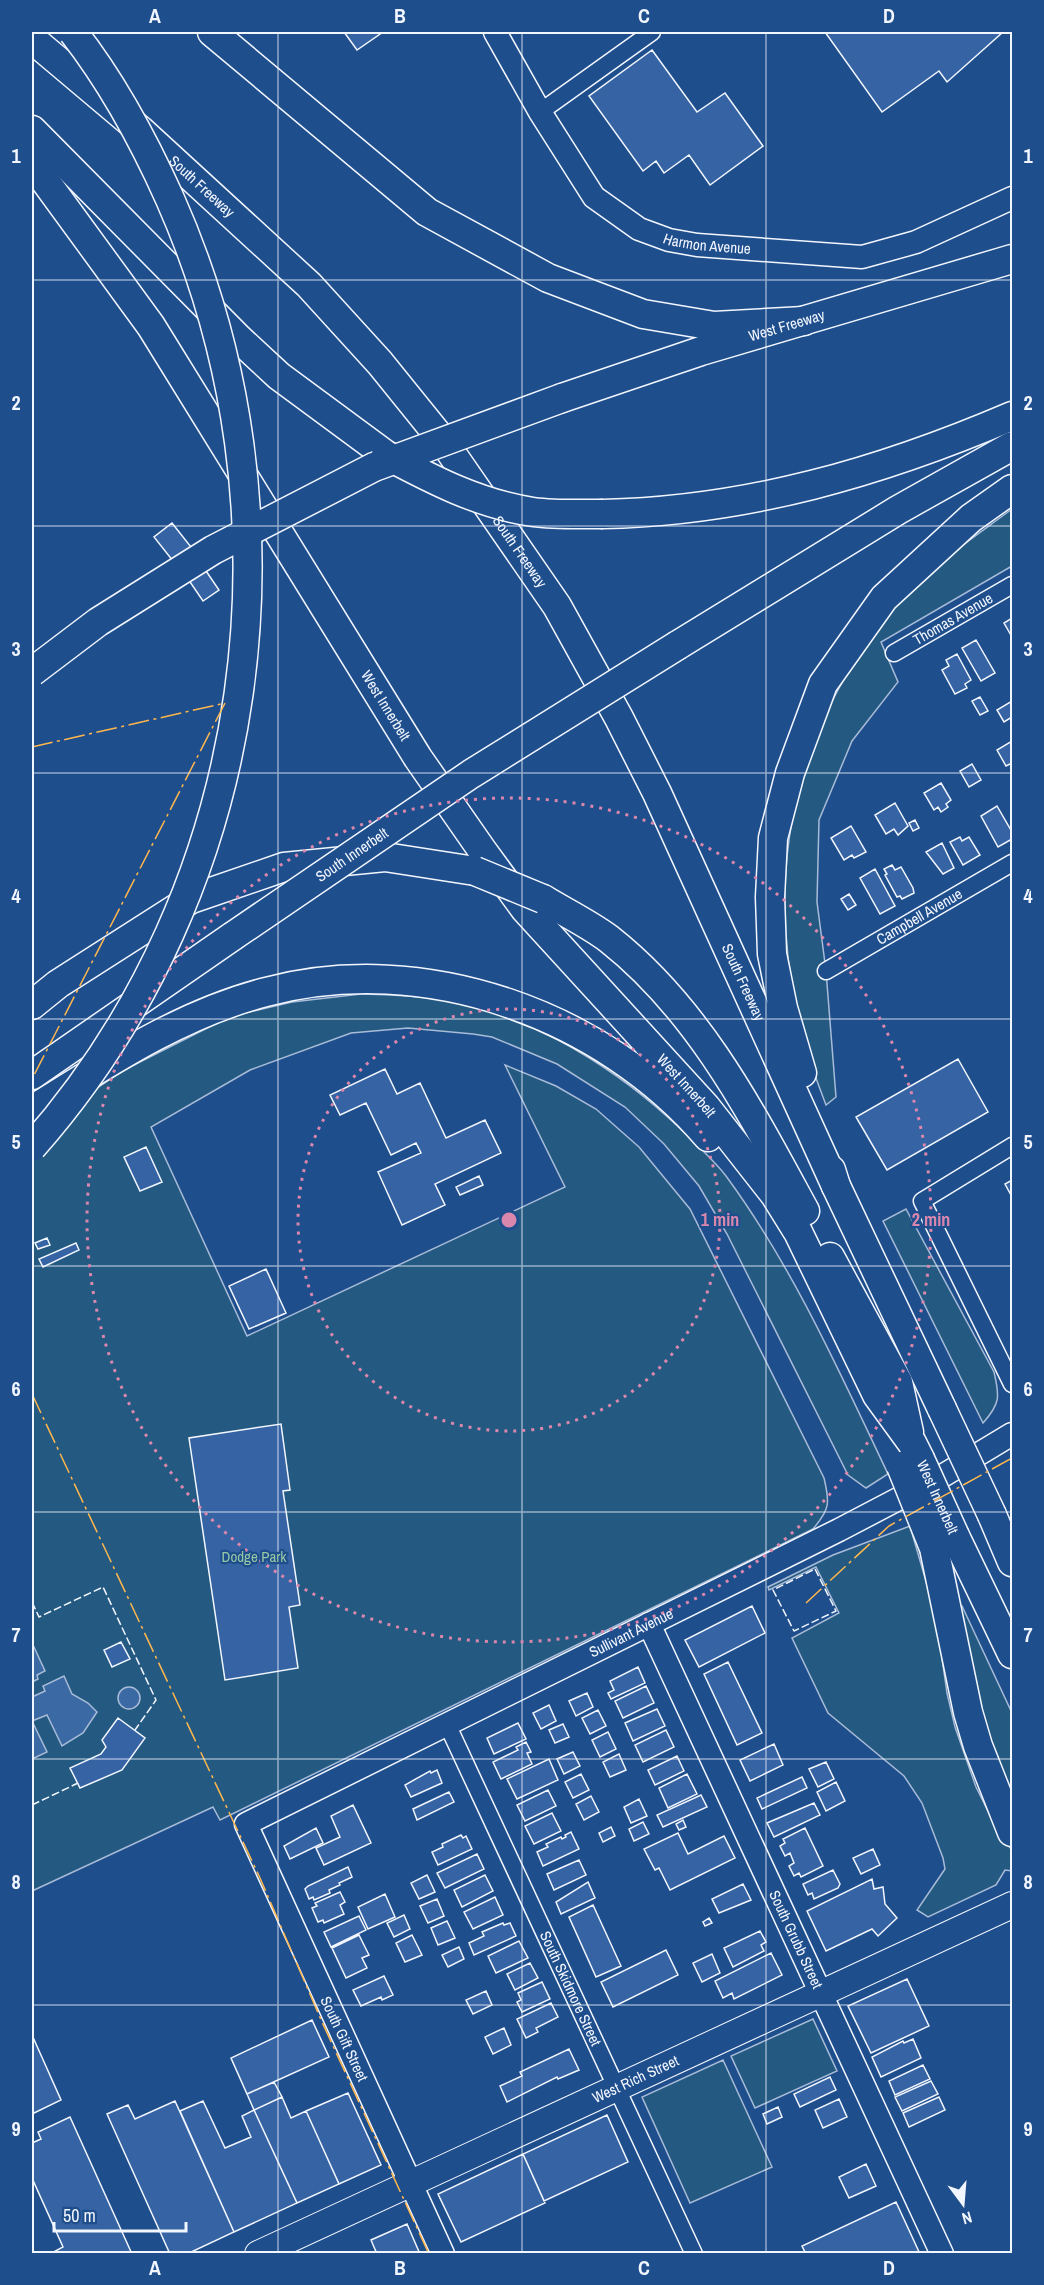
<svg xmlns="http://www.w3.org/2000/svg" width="1044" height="2285" viewBox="0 0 1044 2285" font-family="'Archivo Narrow',sans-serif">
<rect width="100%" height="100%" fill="#1f4e8c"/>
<path fill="#245a82" stroke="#a8bbd7" stroke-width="1.5" d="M1012 509V566L881 642 898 682 852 741 819 820 817 902 826 971 836 1097 826 1105C755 925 773 745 903 597 934 563 976 536 1012 509Z
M361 994C395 995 431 996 465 1004 552 1026 632 1079 695 1143 705 1153 717 1164 726 1176 793 1267 840 1373 888 1474L866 1488 848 1475 727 1234 699 1186 664 1144 625 1107 557 1064 492 1037 473 1034 408 1028 351 1033 250 1070 151 1127 247 1336 565 1187 505 1065 556 1086 596 1109 639 1147 690 1209 824 1478C830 1503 830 1509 813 1529L220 1820 213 1807 32 1891V1132L124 1070 229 1017 292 1002Z
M906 1209 994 1372C1000 1397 1000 1404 983 1423L883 1221Z
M910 1526 936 1616 947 1693 955 1727 976 1787 1000 1835 1012 1850V1871L1005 1870 996 1885 928 1917 917 1910 945 1869 943 1858 922 1803 904 1776 828 1713 792 1638 839 1613 816 1567 769 1590 768 1587 833 1555Z
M962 1606 1012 1713V1798L989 1739 955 1608Z
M813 2019 837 2071 755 2108 731 2056Z
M723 2060 772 2167 690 2203 642 2097Z"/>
<path fill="#3b69a3" stroke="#a8bbd7" stroke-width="1.5" d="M34 1647 45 1671 37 1675 38 1679 32 1682V1648Z
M64 1676 72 1694 88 1703 97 1712 83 1733 62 1746 47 1715 32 1721 47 1752 32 1759V1697L45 1691 43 1686Z
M118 1698a11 11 0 1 1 22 0a11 11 0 1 1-22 0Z"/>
<path fill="#3563a3" stroke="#f2f6ff" stroke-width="1.5" d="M344 32H383L357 50Z
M825 32H1003L947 82 939 71 882 112Z
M652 50 697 112 725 93 763 146 710 185 689 155 664 173 656 161 643 171 589 96Z
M172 523 191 547 173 561 154 537Z
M204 568 219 590 203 601 188 579Z
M1012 618V637L1004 623Z
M976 640 995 673 981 681 962 648Z
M957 654 971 680 965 684 967 688 955 694 942 670 949 666 946 660Z
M980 697 988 711 980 715 972 701Z
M1012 701V717L1004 722 997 710Z
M1012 741V763L1006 766 997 750Z
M972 764 981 780 969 787 960 771Z
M941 783 951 800 946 804 948 807 941 812 938 807 934 810 924 793Z
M895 803 908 826 898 835 894 829 886 834 875 815Z
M997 806 1012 832V839L998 847 981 816Z
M915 820 919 828 913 831 909 823Z
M851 826 866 852 854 858 852 855 844 860 831 838Z
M960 837 962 841 969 837 980 855 963 865 950 842Z
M942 843 954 868 943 874 926 852Z
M892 865 895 870 901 867 913 888 914 893 902 899 900 896 897 897 885 875 887 874 884 869Z
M875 869 895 906 880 914 860 878Z
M849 894 856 905 848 910 841 899Z
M958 1059 988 1112 887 1170 856 1117Z
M385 1069 397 1094 420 1083 446 1138 485 1120 501 1153 435 1184 445 1205 402 1225 378 1172 421 1153 416 1143 391 1155 366 1103 340 1115 330 1095Z
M146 1147 162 1182 140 1191 124 1157Z
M479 1176 483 1185 460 1195 456 1187Z
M1012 1180V1197L1005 1184Z
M47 1238 50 1245 38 1249 35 1243Z
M76 1243 79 1250 43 1267 39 1259Z
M266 1269 286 1313 249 1329 229 1286Z
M281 1424 290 1490 283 1491 300 1605 289 1607 298 1668 225 1680 189 1438Z
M752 1606 765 1633 699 1667 685 1640Z
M121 1642 130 1659 112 1667 104 1650Z
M728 1662 762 1733 737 1745 704 1674Z
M638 1667 645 1683 611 1699 608 1693 614 1690 610 1681Z
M646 1686 654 1703 623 1718 615 1701Z
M587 1693 593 1707 576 1716 569 1701Z
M549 1705 556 1721 541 1729 533 1713Z
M657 1709 665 1726 633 1741 625 1723Z
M598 1710 606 1726 590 1734 582 1718Z
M118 1718 145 1738 122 1770 80 1788 70 1768 101 1754 106 1747 102 1740Z
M518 1723 526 1739 494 1754 487 1738Z
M563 1724 569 1737 555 1743 549 1730Z
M666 1730 674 1747 643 1762 635 1745Z
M608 1732 616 1749 600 1757 592 1740Z
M526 1742 531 1752 527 1753 532 1764 501 1779 493 1762 518 1750 516 1747Z
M774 1744 783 1765 750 1781 740 1760Z
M573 1752 580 1766 564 1774 557 1759Z
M619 1754 626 1770 610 1777 603 1762Z
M677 1756 684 1771 655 1785 648 1770Z
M549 1759 558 1780 517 1799 507 1779Z
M826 1762 834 1779 818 1787 809 1769Z
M437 1770 442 1783 411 1797 405 1785 430 1771 431 1773Z
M581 1774 589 1790 573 1798 565 1782Z
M687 1774 697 1794 668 1808 659 1788Z
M802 1777 807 1788 762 1809 757 1798Z
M836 1782 845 1801 826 1811 817 1792Z
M548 1790 556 1806 525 1821 517 1805Z
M449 1792 454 1802 417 1820 413 1809Z
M701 1795 707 1807 663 1827 657 1815Z
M591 1796 599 1812 584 1820 576 1804Z
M639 1799 647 1816 631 1823 624 1807Z
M814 1803 820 1815 774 1837 767 1823Z
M353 1805 371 1843 324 1865 316 1848 340 1837 331 1816Z
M552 1813 561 1831 534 1844 525 1826Z
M683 1820 686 1827 679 1830 676 1824Z
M643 1822 649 1834 634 1841 629 1829Z
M611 1827 615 1836 603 1842 599 1833Z
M316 1828 323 1843 290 1859 284 1846Z
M805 1828 823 1866 801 1877 799 1873 794 1876 789 1866 794 1863 790 1853 785 1856 780 1846 785 1843 783 1839Z
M571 1832 579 1849 543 1866 537 1852 548 1847 546 1844 561 1837 562 1839 566 1837 565 1835Z
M678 1833 688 1854 724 1836 735 1858 670 1890 659 1868 655 1870 644 1849Z
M461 1835 463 1838 466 1836 472 1849 438 1865 432 1852 443 1847 442 1844Z
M873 1849 880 1865 861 1874 853 1858Z
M477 1854 484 1869 445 1888 437 1873Z
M579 1860 586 1875 554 1890 547 1874Z
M348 1867 352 1877 339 1883 340 1885 329 1890 330 1893 314 1900 313 1897 309 1899 305 1889 308 1886Z
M833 1870 840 1884 838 1888 814 1899 812 1893 808 1895 803 1884Z
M427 1875 435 1892 419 1899 411 1883Z
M485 1875 493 1891 462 1907 454 1890Z
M872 1879 874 1889 883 1887 885 1904 897 1918 878 1936 872 1929 826 1951 807 1911Z
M588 1882 595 1898 561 1914 556 1902Z
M743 1884 751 1900 719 1913 712 1899Z
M340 1892 345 1902 340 1905 344 1914 324 1923 323 1920 318 1922 312 1908 317 1906 315 1903Z
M385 1894 395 1917 368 1929 358 1907Z
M495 1897 503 1915 473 1929 464 1912Z
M437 1899 444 1916 428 1923 420 1906Z
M593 1905 621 1966 596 1977 569 1917Z
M404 1915 410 1929 394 1937 387 1923Z
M359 1916 366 1930 331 1947 324 1932Z
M709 1918 712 1923 705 1926 703 1922Z
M447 1921 455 1938 438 1945 431 1928Z
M503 1923 504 1925 510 1923 516 1936 474 1955 469 1943 484 1936 482 1932Z
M760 1931 766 1942 761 1945 764 1951 733 1967 724 1948Z
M359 1935 369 1955 362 1958 367 1968 346 1978 332 1948Z
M412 1935 422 1955 405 1962 396 1943Z
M519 1941 528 1958 496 1973 488 1956Z
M459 1947 464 1959 448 1967 442 1955Z
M666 1950 678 1975 613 2007 601 1982Z
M771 1953 782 1975 734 1999 732 1993 723 1998 715 1981Z
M712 1954 720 1973 702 1982 693 1963Z
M530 1963 538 1978 515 1990 507 1974Z
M384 1976 393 1995 382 2000 381 1997 361 2006 353 1990Z
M907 1979 929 2026 871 2053 848 2006Z
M542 1982 550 1999 522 2012 517 2002 521 2000 518 1993Z
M486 1991 492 2005 473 2014 466 2000Z
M551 2003 558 2017 536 2028 538 2032 526 2038 517 2019Z
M312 2020 329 2057 247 2094 231 2058Z
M504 2028 511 2045 493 2054 485 2037Z
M32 2035 61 2100 32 2114Z
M913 2039 921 2058 881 2077 872 2057 903 2041 904 2043Z
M569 2049 579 2070 558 2079 557 2077 507 2102 500 2086 522 2076 520 2072Z
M923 2065 930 2079 895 2095 889 2081Z
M830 2077 836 2090 800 2107 794 2094Z
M931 2081 938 2094 902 2111 895 2097Z
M274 2082 282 2097 254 2110 247 2094Z
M348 2093 381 2165 339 2184 306 2111Z
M282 2097 291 2118 306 2111 339 2184 297 2203 254 2110Z
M939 2097 945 2110 909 2127 903 2113Z
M839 2099 847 2117 823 2128 815 2110Z
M175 2101 234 2232 187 2254H170L107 2114 128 2105 135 2119Z
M203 2101 225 2148 251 2137 242 2116 254 2110 297 2203 234 2232 180 2111Z
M778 2107 782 2117 767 2124 763 2114Z
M607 2115 628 2162 544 2201 523 2154Z
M70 2117 132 2254H50L63 2247 32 2178V2143L41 2139 38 2132Z
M523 2154 545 2203 461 2242 438 2194Z
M866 2164 876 2186 849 2198 839 2177Z
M896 2202 920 2254H806L802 2246Z
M407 2224 420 2254H377L371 2240Z"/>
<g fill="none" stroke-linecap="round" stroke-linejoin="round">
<g stroke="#f2f6ff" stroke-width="19">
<g id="street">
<path d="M540 112 652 32"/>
<path id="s1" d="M894 653 1012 585"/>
<path id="s2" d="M826 971 1012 863"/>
<path d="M1012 1146 922 1201 1012 1384"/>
<path id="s3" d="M447 1724 694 2254"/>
</g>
</g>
<g stroke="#f2f6ff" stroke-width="25">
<g id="secondary">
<path id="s4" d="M495 32 540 112 594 197 639 229 669 240 697 245 862 257 916 242 1012 198"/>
<path id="s5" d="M649 1624 942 2254"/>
<path id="s6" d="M443 2254 246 1824 839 1530 944 1475 1012 1434"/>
</g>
</g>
<g stroke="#f2f6ff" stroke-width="28">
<g id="primary">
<path id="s7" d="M258 2254 1012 1905"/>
</g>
</g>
<g stroke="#f2f6ff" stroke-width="31">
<g id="highway">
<path d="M212 32 427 212 548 278 643 314 714 326 804 321"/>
<path id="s8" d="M32 39 140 130 309 285 380 363 443 441 557 606 619 718 657 793 836 1186"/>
<path d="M32 130 239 339 279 376 386 455"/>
<path id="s9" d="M32 163 151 326 418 758 482 850 525 909 706 1107 775 1195 798 1232 877 1395 912 1443 920 1459"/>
<path id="s10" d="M562 398 701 351 1012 259"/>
<path d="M603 514C747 511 881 472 1012 416"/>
<path d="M678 645 898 510 1012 446"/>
<path d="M543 899C564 912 589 924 609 939 699 1010 751 1112 805 1211"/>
<path d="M32 1005 58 984 191 899 284 867 385 857 475 871"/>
<path d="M802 1073 783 1008 772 954 770 897 773 838 790 773 823 684 884 598 971 518 1012 489"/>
<path d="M32 1075 233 936"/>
<path d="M32 1110C106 1064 180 1014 266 992 424 950 603 1014 708 1137"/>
<path d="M831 1170 836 1186 942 1409"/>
<path d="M830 1257 898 1382 909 1432"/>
<path d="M992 1515 1012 1562"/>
<path d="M955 1536 1012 1654"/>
<path d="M934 1548 968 1712 978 1746 1012 1832"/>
</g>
</g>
<use href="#street" stroke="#1f4e8c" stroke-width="16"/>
<use href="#secondary" stroke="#1f4e8c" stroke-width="22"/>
<use href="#primary" stroke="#1f4e8c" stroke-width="26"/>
<use href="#highway" stroke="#1f4e8c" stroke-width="28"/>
<g stroke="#f2f6ff" stroke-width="31" stroke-linecap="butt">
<g id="highway-bridge">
<path d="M386 455C433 480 479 504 533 512 556 515 580 514 603 514"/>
<path d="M32 672 98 622 213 550 374 467 562 398"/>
<path d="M475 871 543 899"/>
<path id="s11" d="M233 936 471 774 678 645"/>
<path d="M32 1147C260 889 309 512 170 199 144 141 112 82 73 32"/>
<path d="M942 1409 992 1515"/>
<path id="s12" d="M920 1459 955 1536"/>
<path d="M901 1466 934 1548"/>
</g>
</g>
<use href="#highway-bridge" stroke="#1f4e8c" stroke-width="28"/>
<path stroke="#f2f6ff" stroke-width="1.5" stroke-dasharray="8 3" stroke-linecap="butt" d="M815 1569 836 1611 794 1631 773 1590Z
M32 1602 39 1617 103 1587 156 1700 135 1730
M32 1805 78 1783"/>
<path stroke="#ffb74d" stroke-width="1.5" stroke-dasharray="21 4.5 3 4.5" stroke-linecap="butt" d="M32 747 225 703 32 1079
M32 1394 260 1878 322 2022 429 2254
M806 1603 889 1526 1012 1458"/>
</g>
<path fill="none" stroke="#f2f6ff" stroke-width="1.5" stroke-opacity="0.55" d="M278 32V2254M522 32V2254M766 32V2254M32 280H1012M32 526H1012M32 773H1012M32 1019H1012M32 1266H1012M32 1512H1012M32 1759H1012M32 2005H1012"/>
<g fill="none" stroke="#da87ad" stroke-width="3" stroke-dasharray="3 6">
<circle cx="509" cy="1220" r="211"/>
<circle cx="509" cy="1220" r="422"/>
</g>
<g text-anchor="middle" stroke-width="4.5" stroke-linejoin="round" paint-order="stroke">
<g font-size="15" fill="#f2f6ff" stroke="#1f4e8c">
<text dy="5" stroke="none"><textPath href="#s8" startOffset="225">South Freeway</textPath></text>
<text dy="5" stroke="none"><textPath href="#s4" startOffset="318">Harmon Avenue</textPath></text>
<text dy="5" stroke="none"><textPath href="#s10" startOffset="236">West Freeway</textPath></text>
<text dy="5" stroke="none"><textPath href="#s8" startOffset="711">South Freeway</textPath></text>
<text dy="5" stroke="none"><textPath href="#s1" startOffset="68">Thomas Avenue</textPath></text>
<text dy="5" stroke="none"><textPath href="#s9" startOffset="648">West Innerbelt</textPath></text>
<text dy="5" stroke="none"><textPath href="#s11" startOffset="144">South Innerbelt</textPath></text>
<text dy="5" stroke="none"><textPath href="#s2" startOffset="108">Campbell Avenue</textPath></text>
<text dy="5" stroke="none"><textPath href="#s8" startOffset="1197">South Freeway</textPath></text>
<text dy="5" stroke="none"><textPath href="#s9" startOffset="1134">West Innerbelt</textPath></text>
<text dy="5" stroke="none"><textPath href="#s12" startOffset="42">West Innerbelt</textPath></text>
<text dy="5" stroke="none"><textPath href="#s6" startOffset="903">Sullivant Avenue</textPath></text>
<text dy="5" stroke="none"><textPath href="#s5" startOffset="348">South Grubb Street</textPath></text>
<text dy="5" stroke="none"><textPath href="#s3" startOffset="292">South Skidmore Street</textPath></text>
<text transform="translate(344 2039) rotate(65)" y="5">South Gift Street</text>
<text dy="5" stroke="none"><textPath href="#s7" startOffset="416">West Rich Street</textPath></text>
</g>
<g font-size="15" fill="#97c8a6" stroke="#1f4e8c">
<text x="254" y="1562">Dodge Park</text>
</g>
</g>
<circle cx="509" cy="1220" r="9" fill="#da87ad" stroke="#1f4e8c" stroke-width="3"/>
<g font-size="18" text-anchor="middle" font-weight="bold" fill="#da87ad" stroke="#1f4e8c" stroke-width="4.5" stroke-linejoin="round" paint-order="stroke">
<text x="720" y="1226">1 min</text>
<text x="931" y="1226">2 min</text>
</g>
<rect width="1044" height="2285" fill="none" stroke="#1f4e8c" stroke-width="66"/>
<g transform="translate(963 2204) rotate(164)" stroke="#1f4e8c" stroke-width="4.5" paint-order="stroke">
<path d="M0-4.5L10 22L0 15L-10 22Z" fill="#f2f6ff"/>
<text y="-9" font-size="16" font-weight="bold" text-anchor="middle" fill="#f2f6ff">N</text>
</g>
<path d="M54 2222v9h132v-9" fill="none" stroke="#f2f6ff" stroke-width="3"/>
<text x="63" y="2222" font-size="18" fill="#f2f6ff" stroke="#1f4e8c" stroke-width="4.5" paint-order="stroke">50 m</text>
<rect x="33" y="33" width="978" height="2219" fill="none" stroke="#f2f6ff" stroke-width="2"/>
<g font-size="20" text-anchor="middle" font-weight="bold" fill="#f2f6ff">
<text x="155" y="23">A</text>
<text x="400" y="23">B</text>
<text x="644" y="23">C</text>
<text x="889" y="23">D</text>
<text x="16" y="163">1</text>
<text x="1028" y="163">1</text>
<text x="16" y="410">2</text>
<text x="1028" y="410">2</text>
<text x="16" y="656">3</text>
<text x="1028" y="656">3</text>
<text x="16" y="903">4</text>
<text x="1028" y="903">4</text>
<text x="16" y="1149">5</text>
<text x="1028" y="1149">5</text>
<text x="16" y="1396">6</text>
<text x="1028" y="1396">6</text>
<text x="16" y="1642">7</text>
<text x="1028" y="1642">7</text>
<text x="16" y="1889">8</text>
<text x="1028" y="1889">8</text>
<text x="16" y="2136">9</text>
<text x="1028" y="2136">9</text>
<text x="155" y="2275">A</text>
<text x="400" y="2275">B</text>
<text x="644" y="2275">C</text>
<text x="889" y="2275">D</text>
</g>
</svg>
